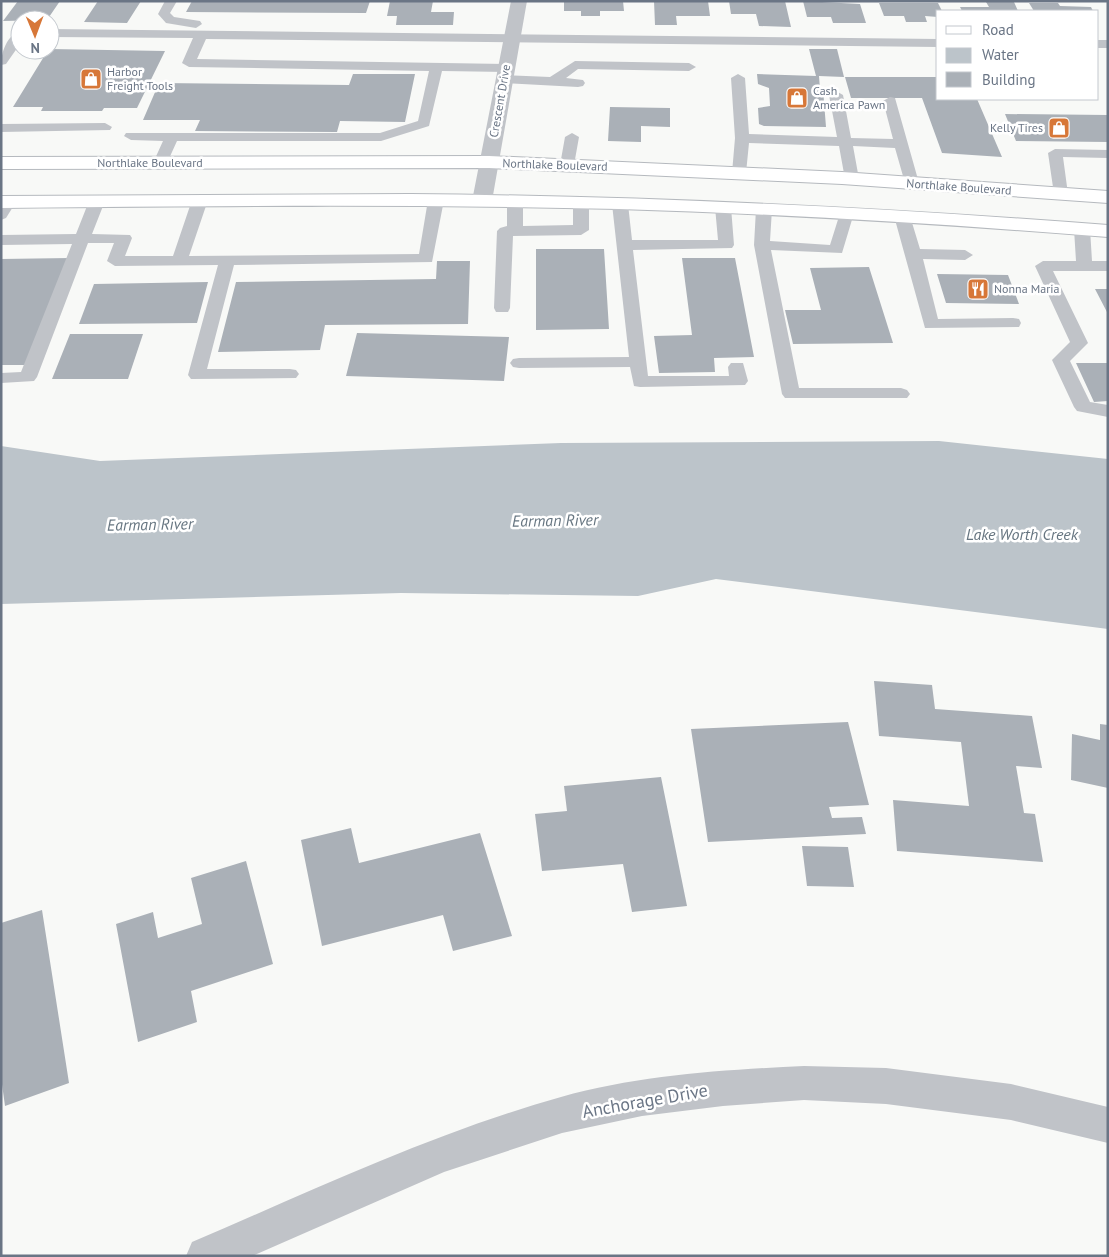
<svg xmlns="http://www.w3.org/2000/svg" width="1109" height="1257" viewBox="0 0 1109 1257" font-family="'PT Sans',sans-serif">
<rect width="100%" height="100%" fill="#f8f9f7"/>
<path fill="#bcc4ca" d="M939 441 1108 459V629L716 579 638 596 401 593 1 604V446L100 461 561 443Z"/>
<path fill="#aab0b7" d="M18 1H60L47 20 3 21Z
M98 1H141L127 23 84 22Z
M192 1H370L366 13 186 12Z
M390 1H433L431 12H454L453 25H396L397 16H387Z
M564 1H623L624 11H600V16H581V11H564Z
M654 1H708L710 16H676L677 25H655Z
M729 1H785L791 27 759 26 756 14H731Z
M803 1 860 4 866 23H833L831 17H807Z
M986 2H1014L1018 11H962L960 7H989Z
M879 3H938L942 11H938V17L925 16 927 22H906L904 16H884Z
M1029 3H1058L1060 6 1091 7 1093 11H1034Z
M809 49H837L844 77 819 76 820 89H823L826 127 764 126 759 124 758 108 770 106 769 88 758 84 757 74 816 76Z
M48 50 50 49 165 51 137 108H104L102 111H41L43 107H13Z
M353 74H415L405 122 340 121 337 132 195 131 200 120H143L159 83 349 85Z
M845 77H938V99H977L1002 157 942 153 922 98H851Z
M610 107 670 108V127L641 126V142L608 141Z
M1005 114 1108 115V142L1016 141Z
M536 249H604L609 329 536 330Z
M70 258 25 365H1V259Z
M682 258H735L754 357 714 358 715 372 659 373 654 336 692 335Z
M437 261H470L468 324 325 325 320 350 218 352 236 282 436 279Z
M869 267 893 343 793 344 785 310H821L810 268Z
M937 274 1008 275 1019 304 946 303Z
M208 282 197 323 79 324 94 284Z
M1095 289H1108V314Z
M357 333 509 337 504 381 346 376Z
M70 334H143L128 379H52Z
M1076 363H1108V401L1094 402Z
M874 681 932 685 935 709 1032 716 1042 768 1016 766 1024 813 1035 814 1043 862 897 851 893 800 969 806 961 742 879 736Z
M848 722 869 805 829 807 832 818 862 817 866 834 708 842 691 729Z
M1100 724 1108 725V788L1071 780 1072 734 1100 740Z
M661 777 687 906 632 912 623 864 542 871 535 814 567 811 564 786Z
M351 828 359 863 480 833 512 936 453 951 443 915 322 946 301 840Z
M802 846 848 847 854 887 807 886Z
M246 861 273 964 191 991 197 1022 138 1042 116 924 153 912 158 938 202 924 191 878Z
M42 910 69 1083 5 1106 1 1077V923Z"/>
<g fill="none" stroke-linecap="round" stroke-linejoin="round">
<g stroke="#b5b9be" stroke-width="2">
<path id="secondary" d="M489 156 842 172 1108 191V203L842 184 489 168 1 169V157Z
M410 194C643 196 876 207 1108 225V237C945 224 782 214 619 209 413 204 207 206 1 208V196Z"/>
</g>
<path fill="#c0c3c8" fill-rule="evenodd" d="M165 1H177L170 13 174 17 200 21 202 24 196 28 166 23 158 14Z
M50 29 938 39V47L206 39 197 59 506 64 513 68 506 72 442 71 429 126 381 141H177L167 163 160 167 153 163 163 141 131 140 124 136 126 133H380L418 121 429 71 189 67 182 63 193 38 50 37Z
M20 31V44L6 64 1 65C1 53 7 35 20 31Z
M1098 40H1108V48H1098Z
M575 61 689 63 696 67 689 71 578 69 566 78 583 80 585 83 583 86 578 87 504 83 497 79 504 75 550 77Z
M738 74 745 78 749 134 837 137 829 95 836 91 843 95 851 138 893 139 883 101 890 97 895 98 919 183 912 187 905 183 895 148 853 146 859 179 852 183 845 179 839 146 749 143 746 173 739 177 734 176 732 173 735 138 731 78Z
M105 123 112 127 110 130 1 132V124Z
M572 133 579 137 574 165 567 169 560 165 565 137Z
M1055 149 1108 150V158L1063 157 1068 194 1061 198 1054 194 1048 153Z
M200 195 208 200 189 256 419 254 428 200 436 195 444 200 432 262 234 265 207 369H290L296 370 299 374 296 378 191 379 188 375 218 265 115 266 107 261 114 243H88L37 377 34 381 1 383V373L21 372 72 244 1 245V235L76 234 89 201 97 196 105 201 92 234 130 235 132 238 125 256H173L192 200Z
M515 196 523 201V226L573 225V202L581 197 586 199 589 202V230L581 235 513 236 510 308 508 312H496L494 308 497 231 500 228 507 226V201Z
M8 197 16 202 6 218 1 220V201Z
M620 199 628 204 632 240H718L715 207 723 202 731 207 734 245 732 248 633 250 648 376H729L728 367 731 363H743L748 381 745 385 640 387 634 386 630 367 519 368 513 367 510 363 513 359 519 358 629 357 612 204Z
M764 204 772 209 770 241 830 245 841 210 846 208 854 213 842 253 771 250 799 388H901L907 390 910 394 907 398H785L782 394 754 245 756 209Z
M902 211 910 216 920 249 965 250 973 255 965 260 923 259 938 319 1013 318 1019 319 1021 323 1019 327 925 328 894 216Z
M1082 224 1090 229 1092 261H1108V271H1053L1088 343 1070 361 1090 402 1108 405V417L1077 411 1074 407 1052 360 1070 342 1035 266 1043 261H1076L1074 229Z"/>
<path fill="#c0c3c8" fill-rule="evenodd" d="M511 1H527L492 201 489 205H475L472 201Z
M804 1066 886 1068 1011 1084 1108 1107V1143L1011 1120 886 1104 804 1100 723 1106 642 1116 562 1133 444 1172 252 1256H186L192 1242C314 1190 433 1133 561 1097 640 1075 723 1070 804 1066Z"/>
<use href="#secondary" fill="#fff" fill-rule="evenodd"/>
</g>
<defs>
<g id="shop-square" transform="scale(1.125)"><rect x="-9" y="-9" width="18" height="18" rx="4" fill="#d77738" stroke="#fff"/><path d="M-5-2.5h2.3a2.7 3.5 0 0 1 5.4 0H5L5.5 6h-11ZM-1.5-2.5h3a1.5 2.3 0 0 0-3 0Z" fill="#fff"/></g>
<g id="restaurant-square" transform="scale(1.125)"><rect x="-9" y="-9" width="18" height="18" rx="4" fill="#d77738" stroke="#fff"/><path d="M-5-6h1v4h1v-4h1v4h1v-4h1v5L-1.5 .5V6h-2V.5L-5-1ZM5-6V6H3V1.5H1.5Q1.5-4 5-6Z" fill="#fff"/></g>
</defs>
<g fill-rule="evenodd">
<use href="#shop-square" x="91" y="79"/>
<use href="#shop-square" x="797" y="98"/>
<use href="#shop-square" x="1059" y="128"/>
<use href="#restaurant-square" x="978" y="289"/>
</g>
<g text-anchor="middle" stroke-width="5" stroke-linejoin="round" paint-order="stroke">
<g font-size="12" fill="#6a7585" stroke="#fff" text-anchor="start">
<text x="107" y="76">Harbor<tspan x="107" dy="14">Freight Tools</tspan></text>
<text x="813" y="95">Cash<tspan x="813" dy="14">America Pawn</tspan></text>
<text x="1043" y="132" text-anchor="end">Kelly Tires</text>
<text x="994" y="293">Nonna Maria</text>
</g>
<g font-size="12" fill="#6a7585" stroke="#fff">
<text transform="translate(500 101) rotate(-80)" y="4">Crescent Drive</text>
<text x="150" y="167">Northlake Boulevard</text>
<text transform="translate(555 165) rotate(2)" y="4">Northlake Boulevard</text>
<text transform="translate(959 187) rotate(4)" y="4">Northlake Boulevard</text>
</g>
<g font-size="16" font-style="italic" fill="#667580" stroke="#fff">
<text transform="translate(555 520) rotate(-1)" y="6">Earman River</text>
<text transform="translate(150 524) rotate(-1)" y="6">Earman River</text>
<text x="1022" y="540">Lake Worth Creek</text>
</g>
<g font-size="18" fill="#6a7585" stroke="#fff">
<text transform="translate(645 1101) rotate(-10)" y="6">Anchorage Drive</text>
</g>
</g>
<rect width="1109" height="1257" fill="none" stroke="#6a7585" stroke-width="5"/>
<rect x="936" y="10" width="162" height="90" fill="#ffffff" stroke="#c3c8ce"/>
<rect x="946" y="26" width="25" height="8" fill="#ffffff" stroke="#c3c8ce"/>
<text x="982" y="35" font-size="15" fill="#6a7585">Road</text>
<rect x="946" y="48" width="25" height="15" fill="#bcc4ca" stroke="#c3c8ce"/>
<text x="982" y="60" font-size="15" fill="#6a7585">Water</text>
<rect x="946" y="72" width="25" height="15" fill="#aab0b7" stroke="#c3c8ce"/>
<text x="982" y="85" font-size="15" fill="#6a7585">Building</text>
<g transform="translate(35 35) rotate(179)"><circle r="24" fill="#ffffff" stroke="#c3c8ce"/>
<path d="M0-4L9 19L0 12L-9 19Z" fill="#d77738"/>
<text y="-8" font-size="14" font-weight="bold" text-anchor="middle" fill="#6a7585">N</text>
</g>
</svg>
